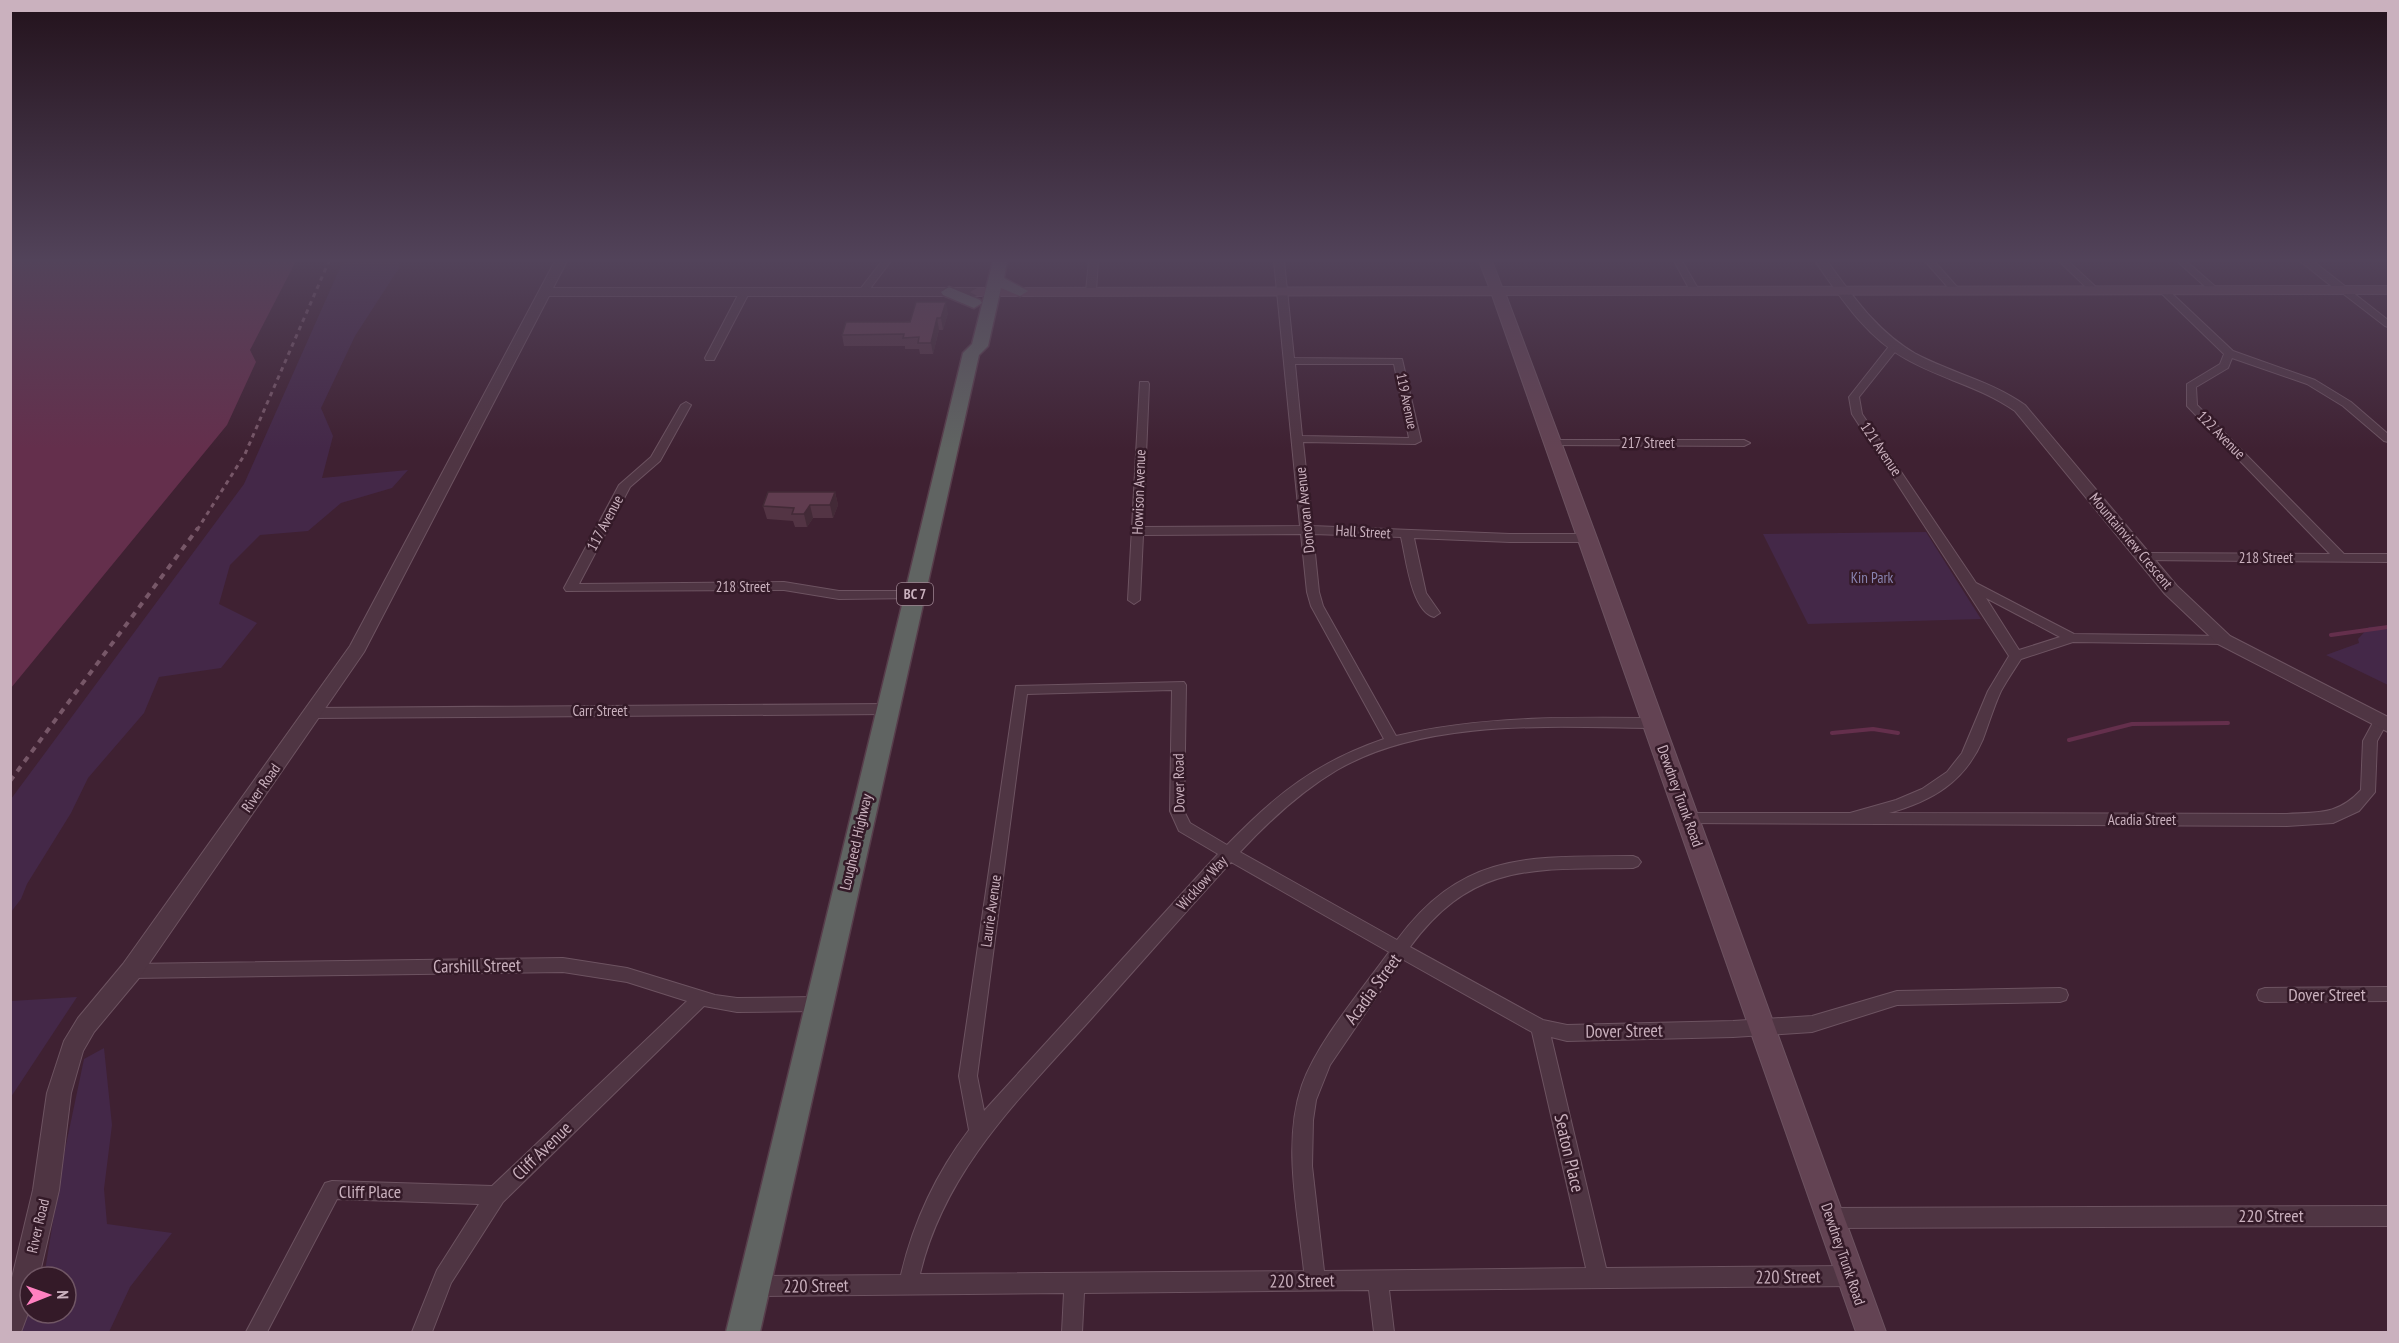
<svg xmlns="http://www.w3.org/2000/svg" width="2399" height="1343" viewBox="0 0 2399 1343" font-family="'PT Sans Narrow',sans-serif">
<rect width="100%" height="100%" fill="#3f2132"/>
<path fill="#442848" d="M343 261H399V268L355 336 321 408 333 436 322 478 408 470 392 488 341 503 308 531 260 535 230 565 219 604 257 623 221 668 159 677 144 713 88 778 71 813 27 884 21 899 11 912V799L244 484Z
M1926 532 1981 619 1808 624 1763 534Z
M2388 626V685L2326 655 2359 643 2358 639 2369 627Z
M77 997 11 1097V1001Z
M104 1048 112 1125 104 1189 107 1224 172 1233 130 1287 109 1332H21L30 1310V1313H66V1277H44L63 1159 84 1059Z"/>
<path fill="#642f4c" d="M11 261H296L250 350 256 362 227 425 11 688Z"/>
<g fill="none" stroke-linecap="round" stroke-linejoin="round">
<path stroke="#642f4c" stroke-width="4" d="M2331 635 2388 627
M1832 733 1873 729 1898 733
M2069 740 2132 724 2228 723"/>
<g stroke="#6d5361" stroke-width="2">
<path id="minor" d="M882 261H891L866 294H860L858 292Z
M1089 261H1098L1096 291 1091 294 1086 291Z
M1274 261H1284L1294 358 1402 359 1421 441 1415 444 1303 442 1312 526 1510 534H1588L1594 538 1588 542H1510L1414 538 1426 593 1440 613 1434 617C1411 611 1406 557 1401 537L1313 534 1319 592 1323 606 1396 736C1481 716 1567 717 1654 718L1659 719 1661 723 1659 727 1654 728C1553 727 1427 718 1337 770 1300 792 1269 821 1240 852L1397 940C1464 850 1531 857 1633 856L1638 858 1641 862 1638 866 1633 868C1536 870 1474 860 1410 947L1543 1020 1567 1025 1733 1021 1812 1016 1897 991 2060 988 2066 990 2068 995 2066 1000 2060 1002 1897 1005 1812 1032 1733 1037 1567 1041 1551 1037 1606 1268 1851 1266 1858 1269 1861 1276 1858 1283 1851 1286 1389 1290 1394 1332H1374L1369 1290 1084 1293 1082 1332H1062L1064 1293 754 1296 747 1293 744 1286 747 1279 754 1276 901 1275C913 1223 937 1172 969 1130L959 1076 1016 686 1184 682 1186 685 1184 811 1190 823 1227 845C1276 794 1317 762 1384 739L1311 606 1307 592 1301 534 1143 535 1140 600 1134 604 1128 600 1140 382H1148L1149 384 1143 527 1300 526ZM1295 364H1394L1409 438 1302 436ZM1172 690 1170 811 1179 831 1218 854 984 1111 977 1076 1027 694ZM1231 862 1389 952C1361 991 1318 1041 1302 1085 1282 1143 1298 1212 1304 1271L920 1274C945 1169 1021 1097 1091 1019 1137 967 1184 914 1231 862ZM1402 959 1532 1032 1586 1268 1324 1271 1312 1166 1313 1120 1316 1100 1330 1065Z
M1674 261H1682L1700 292 1698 294H1692Z
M1925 261H1934L1958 288V292H1952Z
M2059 261H2068L2096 287V291H2090Z
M2177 261H2186L2217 288V292H2211Z
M2159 287H2165L2233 351 2315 380 2351 402 2388 434V442L2384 441 2343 406 2307 384 2232 358 2228 368 2196 387 2197 405 2344 554H2388V562L2140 560 2138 557 2144 553 2330 554 2187 406V384L2220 364 2224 354 2159 291Z
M2341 288H2347L2388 320V327L2385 326 2341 292Z
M744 290 749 293 715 358 714 360H706L705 358 739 293Z
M1894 344 1899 347 1859 397 1862 414 1976 583 2074 634 2224 636 2231 640 2224 644 2073 642 2021 659C2014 670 2007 680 2001 691 1994 706 1989 723 1983 739 1965 782 1932 801 1889 813L2287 814C2319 812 2338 815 2361 790L2363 741 2376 717H2386L2388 721 2377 741 2375 792 2359 811 2333 823 2287 826 1684 823 1681 819 1684 815 1689 813H1850L1896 800 1922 789 1947 772 1962 753 1988 691 2009 656 1852 414 1849 397 1890 345ZM1986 598 2060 637 2019 650Z
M686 402 691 405 660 461 630 487 579 584 784 582 839 591H914L920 595 918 598 839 599 784 590 566 591 564 588 619 485 651 457 681 405Z
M1553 440H1744L1750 443 1744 446 1549 445V441Z
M888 704 895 709 888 714 312 718 305 713 312 708Z
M563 958 627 968 715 995 737 998 818 997 824 999 827 1004 824 1009 818 1011 737 1012 704 1006 503 1202 451 1283 432 1332H412L437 1270 479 1204 337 1199 267 1332H246L325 1183 332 1181 492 1186 687 1001 627 982 563 972 131 978 125 976 123 971 125 966 131 964Z
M2388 987V1001L2265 1002 2259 1000 2257 995 2259 990 2265 988Z
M2388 1206V1226L1830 1228 1823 1225 1820 1218 1823 1211 1830 1208Z"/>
</g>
<g stroke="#6d5361" stroke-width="2">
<path id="tertiary" d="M555 261H567L553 288H977L983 292 977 296H549L364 652 139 978 94 1032 83 1051 71 1093 59 1190 39 1277H30V1308L21 1332H10V1286L33 1190 47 1093 64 1041 78 1018 123 964 350 646Z
M1815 261H1827C1853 296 1877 332 1916 354 1952 373 1991 381 2025 405L2177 586 2230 636 2388 717V732L2218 644 2165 594 2015 411C1981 387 1941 379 1906 359 1866 337 1841 298 1815 261Z
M2300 261H2313L2350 290 2344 294 2340 293Z"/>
</g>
<g stroke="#6d5361" stroke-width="2">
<path id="secondary" d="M1479 261H1492L1502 287 2388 286V294L1506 295 1597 538 1886 1332H1856L1492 295 977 296 970 292 977 288 1489 287Z"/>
</g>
<g stroke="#573d4b" stroke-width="3">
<path id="trunk" d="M993 261H1007L1004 278 1028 291 1020 296 1001 288 988 346 979 355 760 1332H726L963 353 972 344Z
M949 287 980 300 982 303 974 308 943 295 941 292Z"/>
</g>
<use href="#minor" fill="#4f3543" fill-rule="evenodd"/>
<use href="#tertiary" fill="#4f3543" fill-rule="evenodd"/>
<use href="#secondary" fill="#634353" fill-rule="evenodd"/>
<use href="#trunk" fill="#606462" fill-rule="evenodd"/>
<path stroke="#775768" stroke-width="3" stroke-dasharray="4.5 4.5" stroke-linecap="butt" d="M197 530 245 454 329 261"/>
<path stroke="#775768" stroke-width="4" stroke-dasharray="6 6" stroke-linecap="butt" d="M10 781 198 528"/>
</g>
<path fill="#533444" d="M948 313 943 330H939L933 354H920L919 349H905V346H844L842 335Z
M835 492 838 505 833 518H813L807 527H795L793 521 767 519 763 506Z"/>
<path fill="#432a37" d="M946 302 948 313 943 330 941 318Z
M937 318 939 330 933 354 931 343Z
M835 492 838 505 833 518 830 505Z
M810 505 813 518 807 527 804 514Z"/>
<path fill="#603c4f" stroke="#432a37" stroke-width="1.5" d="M916 302H946L941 318H937L931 343H918L919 337 903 338 904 334 842 335 846 322H910Z
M768 492H835L830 505H810L804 514H792L794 508 763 506Z"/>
<linearGradient id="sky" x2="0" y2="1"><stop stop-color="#23121c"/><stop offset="0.58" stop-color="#52435a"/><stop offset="1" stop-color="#52435a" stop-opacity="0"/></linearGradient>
<rect width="2399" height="449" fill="url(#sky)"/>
<g text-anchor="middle" stroke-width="5" stroke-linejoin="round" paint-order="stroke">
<g font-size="14" fill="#cab1be" stroke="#341a28">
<text transform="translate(1407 401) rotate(78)" y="5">119 Avenue</text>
</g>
<rect fill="#341a28" stroke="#9d8491" stroke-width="1.5" x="897" y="583" width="36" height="22" rx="4.5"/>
<g font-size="14" font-weight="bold" fill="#cab1be">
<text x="915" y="599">BC 7</text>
</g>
<g font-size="15" fill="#cab1be" stroke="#341a28">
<text transform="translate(2221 435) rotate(45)" y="5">122 Avenue</text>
<text x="1648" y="448">217 Street</text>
<text transform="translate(1881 449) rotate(56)" y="5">121 Avenue</text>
<text transform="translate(1139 492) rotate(-88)" y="5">Howison Avenue</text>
<text transform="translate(1305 510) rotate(-96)" y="5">Donovan Avenue</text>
<text transform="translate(605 523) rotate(-62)" y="5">117 Avenue</text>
<text transform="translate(1363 532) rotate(3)" y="5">Hall Street</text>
<text transform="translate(2131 541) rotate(50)" y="5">Mountainview Crescent</text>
<text x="2266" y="563">218 Street</text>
<text x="743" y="592">218 Street</text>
<text x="600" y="716">Carr Street</text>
<text transform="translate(1179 783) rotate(-91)" y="5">Dover Road</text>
<text transform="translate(261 788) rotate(-55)" y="5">River Road</text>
<text transform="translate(1680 796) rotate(70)" y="5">Dewdney Trunk Road</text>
<text x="2142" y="825">Acadia Street</text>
<text transform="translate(856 842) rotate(-77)" y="5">Lougheed Highway</text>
<text transform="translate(1202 883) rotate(-48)" y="5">Wicklow Way</text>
<text transform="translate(991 911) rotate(-82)" y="5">Laurie Avenue</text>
<text transform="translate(38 1226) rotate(-77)" y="5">River Road</text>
<text transform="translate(1843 1254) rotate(71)" y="5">Dewdney Trunk Road</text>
</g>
<g font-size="15" fill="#8984b1" stroke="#341a28">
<text x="1872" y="583">Kin Park</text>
</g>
<g font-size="18" fill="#cab1be" stroke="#341a28">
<text transform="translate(477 966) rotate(-1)" y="6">Carshill Street</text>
<text transform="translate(1373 989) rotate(-54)" y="6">Acadia Street</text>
<text x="2327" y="1001">Dover Street</text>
<text transform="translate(1624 1031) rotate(-1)" y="6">Dover Street</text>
<text transform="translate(542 1151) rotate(-44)" y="6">Cliff Avenue</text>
<text transform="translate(1569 1153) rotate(77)" y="6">Seaton Place</text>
<text x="370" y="1198">Cliff Place</text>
<text x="2271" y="1222">220 Street</text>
<text transform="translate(1788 1277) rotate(-1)" y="6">220 Street</text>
<text transform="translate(1302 1281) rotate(-1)" y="6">220 Street</text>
<text transform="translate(816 1286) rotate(-1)" y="6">220 Street</text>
</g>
</g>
<rect width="2399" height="1343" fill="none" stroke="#cab1be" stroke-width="24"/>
<g transform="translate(48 1295) rotate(89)"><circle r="28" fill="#341a28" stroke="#705664" stroke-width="1.5"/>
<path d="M0-4.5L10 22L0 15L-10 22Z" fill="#ff81c1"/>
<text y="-9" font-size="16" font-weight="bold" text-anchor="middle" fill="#cab1be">N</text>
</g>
</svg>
